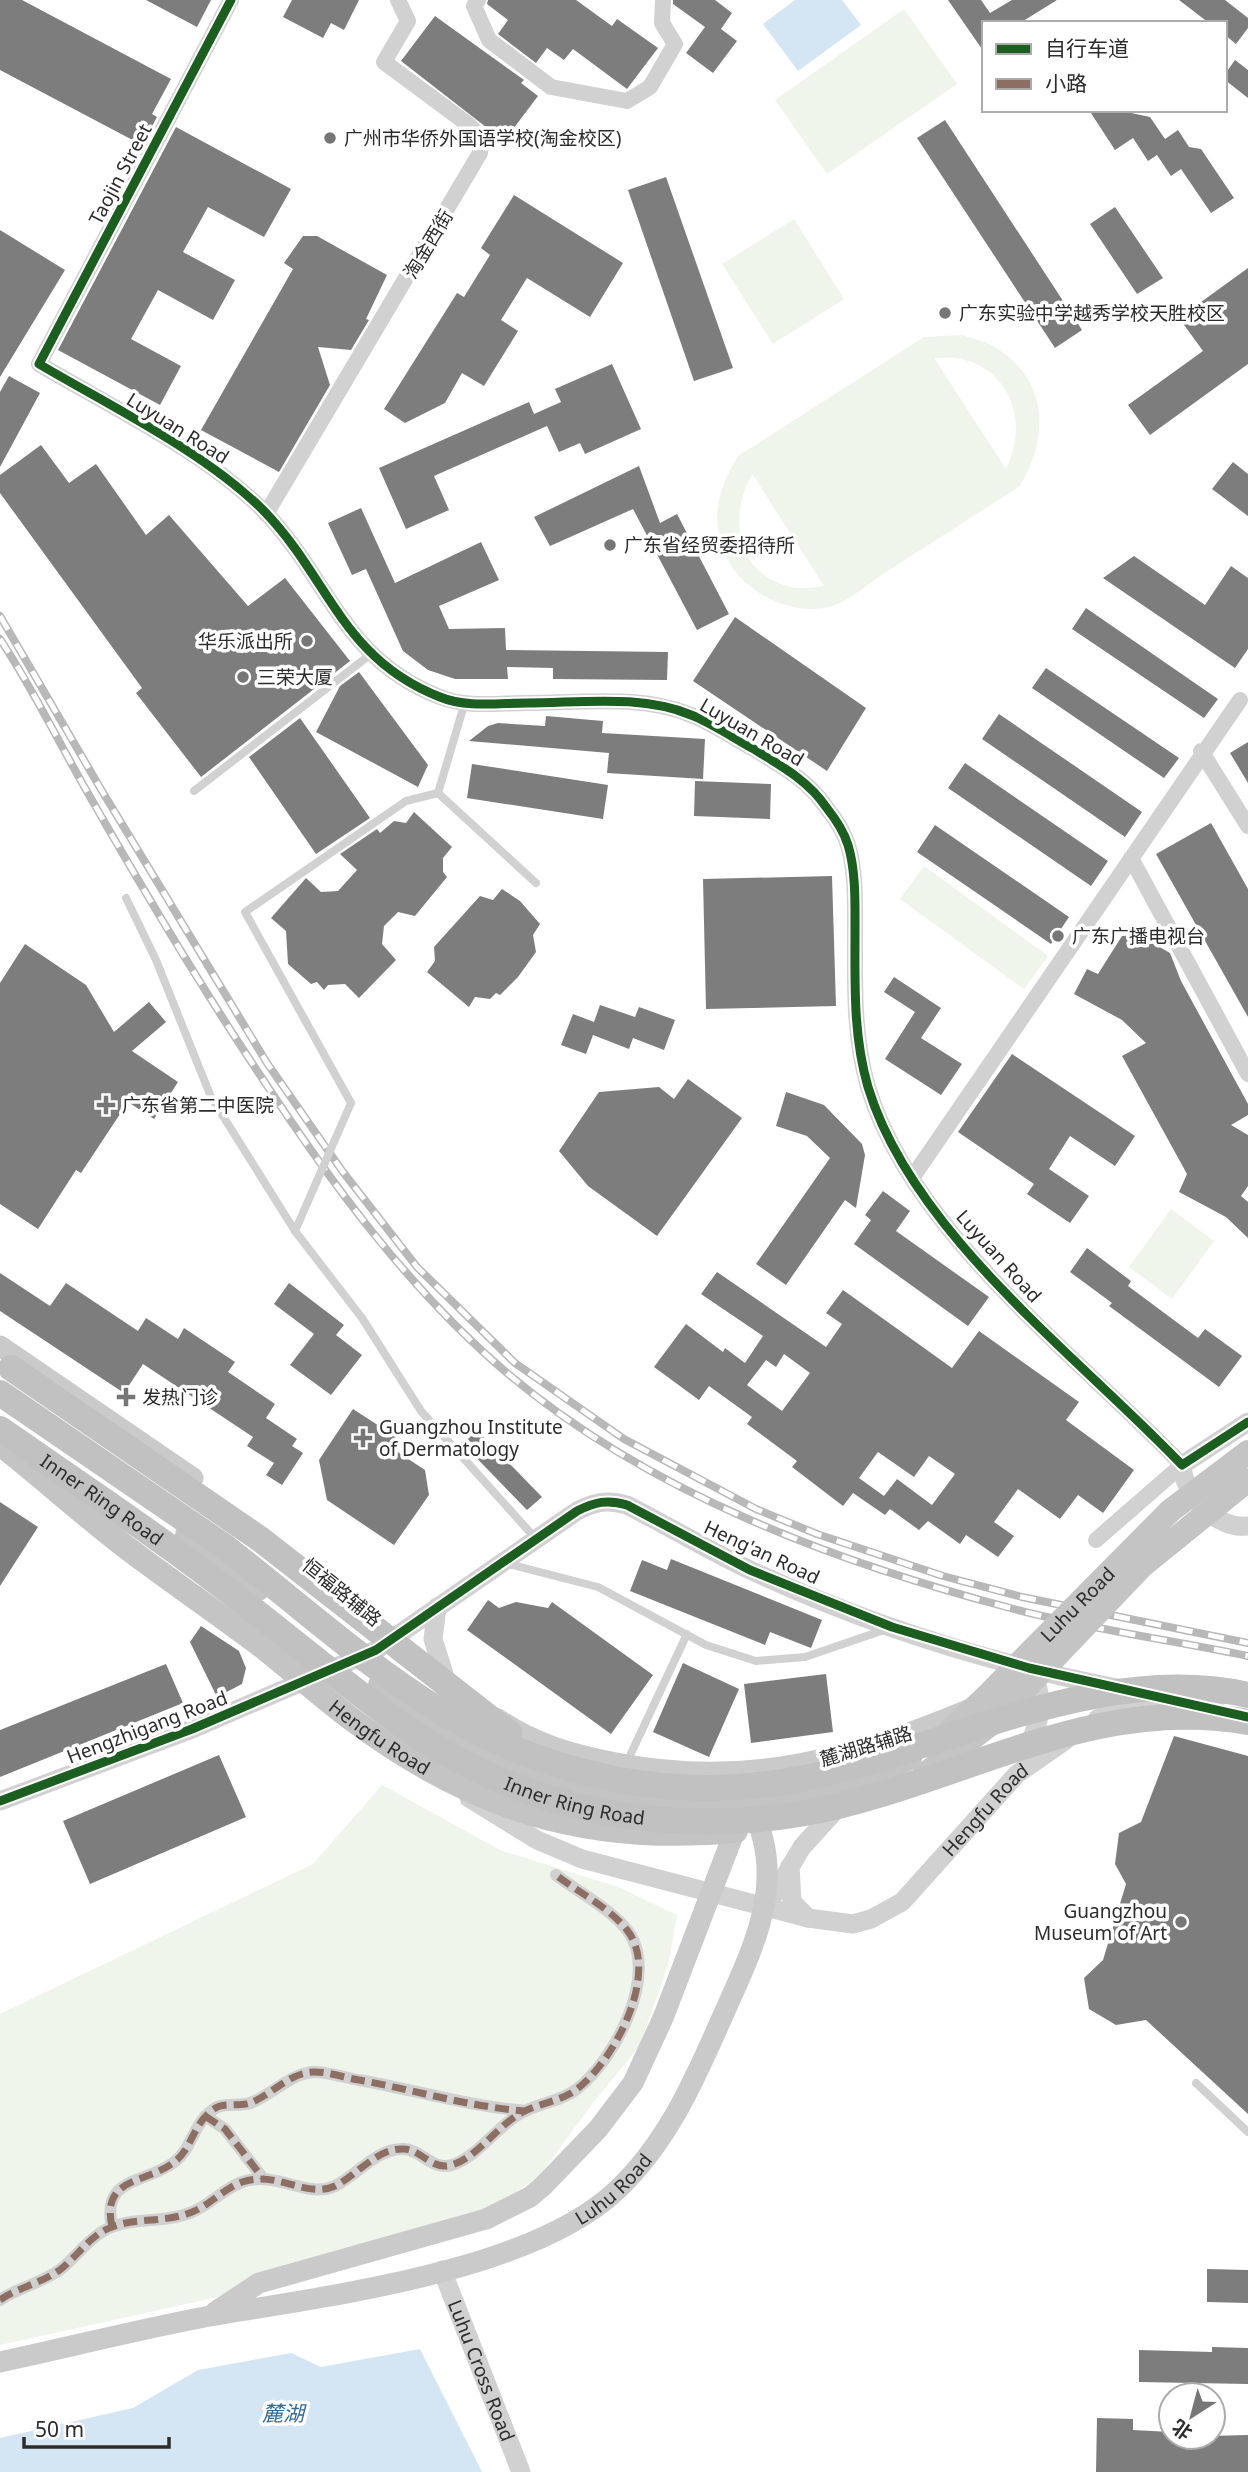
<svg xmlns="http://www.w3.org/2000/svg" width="1248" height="2472" viewBox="0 0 1248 2472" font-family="'Noto Sans','Noto Sans SC',sans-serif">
<rect width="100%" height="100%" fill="#fff"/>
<path fill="#eff5ea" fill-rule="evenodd" d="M904 9 957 84 827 174 775 100Z
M794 219 844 299 773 344 722 264Z
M962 335C973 339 989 342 998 349 1050 383 1048 438 1020 486 977 514 933 542 889 570 872 581 854 597 835 605 798 619 747 595 729 562 709 522 716 493 738 456L924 337ZM934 358C1000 351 1034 412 1006 469ZM752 475H753L824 586C816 587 806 589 797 588 739 580 726 520 752 475Z
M924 866 1048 956 1024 989 900 899Z
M1171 1209 1214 1241 1172 1299 1129 1267Z
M382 1785 500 1850 618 1887 677 1915 668 1966 639 2047 592 2104 540 2175 456 2235 286 2282 0 2345V2014L313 1864Z"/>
<path fill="#d4e6f3" d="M795 0H842L861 25 798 71 763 24Z
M420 2349 482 2472H0V2438L133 2408 198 2370 291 2353 321 2367Z"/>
<path fill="#7d7d7d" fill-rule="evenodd" d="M0 0H22L171 79 152 114 157 117 142 145 0 70Z
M146 0H211L197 27Z
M292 0H359L344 30 331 23 323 38 283 17Z
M488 0H576L612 26 617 19 658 48 627 89 573 49 564 60 547 48 536 63 498 34 508 20 487 4Z
M673 0H715L732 13 721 29 737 41 713 73 686 53 705 27 673 4Z
M948 0H981L990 13 1012 0H1057L1020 23H984V52Z
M1179 0H1225L1248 18V28L1236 44 1225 35V23H1209Z
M435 16 524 80 521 83 538 96 504 141 401 61Z
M1235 60 1248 70V98L1225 80V74Z
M1089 110H1117L1150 117 1165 139 1178 130 1189 147 1201 149 1234 198 1211 213 1181 169 1171 176 1157 155 1148 161 1133 138 1115 150Z
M945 120 1082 330 1055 348 917 138Z
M176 127 291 189 264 237 208 207 183 252 235 280 213 320 158 290 131 339 181 366 160 405 58 350Z
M666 177 733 368 694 381 628 190Z
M514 195 623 263 590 317 527 278 501 320 518 331 484 386 462 373 445 403 405 423 384 409 457 293 464 297 490 255 481 248Z
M1115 207 1163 278 1137 294 1090 224Z
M0 230 65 270 0 377Z
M303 236H317L387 275 366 319 369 320 351 350 318 347 330 385 279 472 201 430 293 269 284 263Z
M1248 268V364L1150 435 1128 405 1203 351 1179 318Z
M612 364 641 429 585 454 580 443 559 452 547 426 434 476 449 510 406 529 379 468 529 402 534 414 561 402 555 389Z
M9 376 40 393 0 467V392Z
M41 445 69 483 96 464 146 535 169 515 248 606 285 578 350 661 201 777 136 693 142 688 0 493V475Z
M1233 462 1248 474V516L1212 489Z
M639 466 660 523 677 514 729 614 697 630 633 509 550 546 534 517Z
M361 508 395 583 481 542 499 580 439 606 449 629 505 628 506 650 668 652 667 680 553 679V668L507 667 508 679H455L428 670 403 651 366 569 352 575 328 523Z
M1134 556 1205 605 1231 566 1248 578V649L1235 668 1103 578Z
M1086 608 1218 699 1204 718 1072 629Z
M735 617 866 708 827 771 693 681Z
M1046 668 1179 758 1164 778 1032 688Z
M359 672 428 765 418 787 316 732 340 686Z
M999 714 1142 812 1125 837 982 739Z
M546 716 603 721 602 733 705 739 703 779 607 773 609 753 469 741 488 726 498 723 545 726Z
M300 718 370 818 316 854 249 757Z
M1248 742V783L1230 753Z
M965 763 1108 861 1091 886 948 788Z
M472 764 608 785 603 819 467 798Z
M695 781 771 784 770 819 694 816Z
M414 812 452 847 443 858V872L447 877 415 916 398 912 384 926 382 944 396 960 359 998 345 984 328 985 324 990 317 982 311 984 288 964 286 931 271 918 306 878 321 892 338 891 357 870 340 854 377 829 380 833 394 821 406 823Z
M1211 823 1248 889V1017L1156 854Z
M935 825 1069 917 1051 944 917 852Z
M832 876 836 1006 706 1009 703 879Z
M502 889 520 901 540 924 533 935 536 952 518 977 500 995 496 993 490 999 475 997 469 1007 427 972 435 961 434 947 480 896 493 900Z
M1139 935 1170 953 1181 981 1248 1104V1115L1231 1125 1248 1135V1186L1241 1196 1248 1202V1238L1226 1217 1179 1192 1187 1174 1122 1056 1146 1043 1122 1020 1074 994 1087 969 1098 974 1122 936Z
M25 944 86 985 114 1032 149 1002 166 1022 132 1051 178 1082 154 1119 128 1102 81 1173 76 1170 38 1229 0 1204V983Z
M894 977 941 1008 921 1038 962 1064 941 1095 885 1059 915 1012 884 992Z
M600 1005 635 1017 639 1007 675 1020 664 1050 633 1038 629 1049 593 1035 586 1054 561 1045 573 1014 594 1022Z
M1012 1054 1135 1136 1115 1166 1070 1136 1049 1169 1089 1196 1070 1223 1027 1194 1034 1184 958 1132Z
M688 1079 742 1118 657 1236 588 1186 559 1151 599 1092 659 1087 674 1099Z
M786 1092 824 1105 862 1144 865 1155 856 1208 845 1200 786 1285 756 1264 830 1158 807 1136 776 1126Z
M883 1191 910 1211 896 1231 989 1297 968 1326 854 1244 871 1220 865 1215Z
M1087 1248 1131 1281 1128 1286 1198 1338 1205 1329 1242 1356 1219 1387 1109 1306 1112 1303 1070 1272Z
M717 1272 826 1347 842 1324 826 1313 843 1290 952 1368 979 1331 1079 1402 1066 1420 1134 1470 1103 1513 1078 1495 1060 1519 1018 1489 994 1522 1014 1536 998 1557 966 1535 960 1544 928 1521 919 1530 890 1509 885 1515 853 1493 843 1506 792 1467 797 1461 747 1424 752 1417 709 1386 699 1400 654 1367 686 1324 723 1352 725 1348 745 1363 763 1336 701 1294ZM784 1354 810 1373 782 1411 747 1385 766 1360 776 1367ZM878 1452 914 1477 929 1456 955 1474 932 1505 897 1479 884 1496 859 1478Z
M0 1273 50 1306 66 1283 138 1331 146 1318 178 1339 184 1328 235 1362 228 1372 275 1404 266 1418 297 1439 292 1446 303 1453 282 1485 266 1475 274 1463 247 1446 253 1437 143 1364 124 1393 0 1311Z
M289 1283 344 1325 336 1335 362 1355 331 1395 290 1365 314 1334 274 1304Z
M353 1409 396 1437 390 1447 425 1470 429 1495 394 1545 327 1500 319 1460Z
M477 1430 542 1497 527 1510 463 1444Z
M0 1502 38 1527 0 1586Z
M671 1559 822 1620 811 1648 770 1632 765 1645 630 1591 642 1560 667 1570Z
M488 1600 499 1608 516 1602 548 1608 552 1602 653 1675 611 1734 467 1630Z
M201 1626 239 1651 246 1668 242 1684 217 1697 190 1642Z
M683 1663 739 1689 709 1757 653 1732Z
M166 1664 183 1703 0 1777V1730Z
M826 1674 833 1732 751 1743 744 1684Z
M1174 1736 1248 1756V2114L1146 2020 1116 2025 1089 2009 1084 1978 1103 1960 1126 1884 1115 1864 1119 1833 1141 1822Z
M219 1755 246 1817 90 1884 63 1821Z
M1207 2269 1248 2270V2303L1207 2302Z
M1212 2347 1248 2348V2384L1139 2382V2350L1212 2352Z
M1097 2418 1133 2419V2430L1171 2432V2437L1248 2435V2472H1096Z"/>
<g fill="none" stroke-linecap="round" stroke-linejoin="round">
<path stroke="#d1d1d1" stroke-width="8" d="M194 791 371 654
M438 793 536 883
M438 793 465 702
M126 898 156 960 211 1097 295 1231 362 1318 421 1411 536 1539
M351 1103 245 912 406 801 438 793
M505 1563 598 1587 706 1645 756 1661 805 1657 887 1629
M627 1762 687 1634
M1196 2083 1248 2132"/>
<path stroke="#d1d1d1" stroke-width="12" d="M205 2116 225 2129 262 2177
M112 2227C101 2177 144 2184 173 2163 193 2149 192 2124 214 2109 223 2102 239 2107 250 2103 271 2096 288 2075 312 2072 326 2071 345 2078 359 2080 415 2090 469 2106 526 2111
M0 2300C19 2287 42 2283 61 2269 76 2257 88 2239 105 2230 132 2216 164 2224 192 2212 210 2205 223 2189 242 2182 277 2170 306 2199 335 2186 356 2176 378 2147 404 2149 422 2150 432 2171 452 2165 477 2157 496 2128 519 2114 538 2103 560 2102 577 2089 614 2061 661 1973 627 1930 610 1908 578 1892 556 1875"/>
<path stroke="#d1d1d1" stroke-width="16" d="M231 0 39 364C110 406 205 452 264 511 329 578 342 659 440 697 466 708 499 703 527 703 579 703 641 694 691 715 712 723 732 737 752 748 778 764 808 780 826 807 834 817 844 832 848 845 856 871 855 904 855 931 855 984 853 1035 868 1087 912 1233 1079 1357 1182 1465L1096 1540
M478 0 474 6 489 40 551 87 627 101 650 87 675 44 662 23 663 0
M266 514 480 153 481 139 469 125 384 62 408 21 398 0
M1201 751 1248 826
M1131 858 1248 1074
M912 1178 1240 700"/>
<g stroke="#d1d1d1" stroke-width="19">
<path d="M1248 1422 1182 1465C1183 1495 1217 1530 1248 1526"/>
<path d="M437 1607 433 1639 445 1677"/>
<path d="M1156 1696 1216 1709"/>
<path d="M1097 1719 1113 1712 1169 1700"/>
<path d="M1026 1753C1040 1718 1048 1703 1030 1669"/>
<path id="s1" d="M469 1798 537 1840 582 1859 808 1918 853 1924 871 1919 902 1902 1017 1774 1066 1740"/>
<path d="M0 1801 192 1729 376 1650 577 1511C595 1502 607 1499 627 1505 668 1526 708 1550 750 1570 866 1624 992 1664 1117 1688"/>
<path d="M790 1866 792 1902 808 1918"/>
<path d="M766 1908 802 1847 833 1813"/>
<path id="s2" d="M442 2270 521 2472"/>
</g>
<g stroke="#cacaca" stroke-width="21">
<path d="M0 1346 193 1478"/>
<path d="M498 1719C534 1744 574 1755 616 1763 746 1788 848 1760 968 1710"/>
<path d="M215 2312 259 2283 486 2219 530 2197 543 2186 598 2129 633 2083 663 2018 739 1820"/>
<path id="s3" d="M0 2362C70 2347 140 2329 210 2316 326 2296 531 2272 617 2190 672 2138 699 2069 729 2002 758 1938 786 1875 751 1808"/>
</g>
<g stroke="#c4c4c4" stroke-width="24">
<path id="s4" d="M0 1444C43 1478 84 1515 127 1548 172 1582 219 1614 264 1648 293 1671 321 1696 350 1718 471 1809 586 1845 736 1831"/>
<path d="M187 1535 258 1589"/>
<path d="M380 1685C412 1709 443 1733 478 1751 613 1820 772 1823 910 1758"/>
<path d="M943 1737 984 1699"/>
<path d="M924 1775 992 1723"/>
</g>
<path stroke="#c1c1c1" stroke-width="26" d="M0 1393 225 1547"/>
<g stroke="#b8b8b8" stroke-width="8">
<path id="rail" d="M0 616 102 791 267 1063 343 1172 417 1267 515 1363 624 1439 756 1509 817 1534 943 1576 1022 1597 1248 1643
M0 639C33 689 59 743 89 795 142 888 198 982 258 1072 329 1180 407 1288 507 1373 651 1494 835 1562 1014 1609 1091 1629 1170 1640 1248 1656"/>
</g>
<use href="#rail" stroke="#fff" stroke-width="5" stroke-dasharray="16" stroke-linecap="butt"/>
<path stroke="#d1d1d1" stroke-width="8" d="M295 1231 351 1103"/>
<g stroke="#c4c4c4" stroke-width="24">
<path id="s5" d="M984 1699 1170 1511 1248 1452"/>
<path d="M1000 1715 1142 1566 1248 1480"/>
</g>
<g stroke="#c1c1c1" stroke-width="26">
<path d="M11 1368 260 1539 509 1733"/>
<path id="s6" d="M0 1429C82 1486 165 1541 243 1602 298 1644 351 1690 408 1729 534 1817 690 1841 838 1806 978 1772 1099 1696 1248 1722"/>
<path d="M225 1547C296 1602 365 1665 442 1712 550 1778 680 1804 805 1778 852 1769 898 1753 944 1738 1040 1706 1147 1672 1248 1695"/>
</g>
<path stroke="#8d6e63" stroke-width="7" stroke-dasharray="14 7" stroke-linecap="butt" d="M205 2116 225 2129 262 2177
M112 2227C101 2177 144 2184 173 2163 193 2149 192 2124 214 2109 223 2102 239 2107 250 2103 271 2095 288 2074 312 2072 326 2071 345 2078 359 2080 415 2090 469 2107 526 2111
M0 2300C19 2287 42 2283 61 2269 76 2257 88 2239 105 2230 132 2216 164 2224 192 2212 210 2205 223 2189 242 2182 277 2170 306 2199 335 2186 356 2176 378 2147 404 2149 422 2150 432 2171 452 2165 477 2157 496 2128 519 2114 538 2103 560 2102 577 2089 614 2061 661 1973 627 1930 610 1908 578 1892 556 1875"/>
<g stroke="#fff" stroke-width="13">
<path id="cycleway" d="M231 0 39 364C110 406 205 452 264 511 329 578 342 659 440 697 466 708 499 703 527 703 579 703 641 694 691 715 712 723 732 737 752 748 778 764 808 780 826 807 834 817 844 832 848 845 856 871 855 904 855 931 855 984 853 1035 868 1087 912 1233 1079 1357 1182 1465L1248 1422
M0 1801 192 1729 376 1650 577 1511C595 1502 607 1499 627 1505L750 1570 892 1627 1029 1668 1248 1717"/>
</g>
<use href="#cycleway" stroke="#1b5e20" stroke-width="9"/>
</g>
<g fill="#767676" stroke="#fff" stroke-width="2.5">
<circle cx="330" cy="138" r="7"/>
<circle cx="945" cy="313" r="7"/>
<circle cx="610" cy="545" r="7"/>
<circle cx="307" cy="641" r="7"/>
<circle cx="243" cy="677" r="7"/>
<circle cx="1058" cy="936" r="7"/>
<path d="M102.5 1094.5h7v7h7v7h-7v7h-7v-7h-7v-7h7z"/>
<path d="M122.5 1386.5h7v7h7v7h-7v7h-7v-7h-7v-7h7z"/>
<path d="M359.5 1427.5h7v7h7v7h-7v7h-7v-7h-7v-7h7z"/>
<circle cx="1181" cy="1922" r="7"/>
</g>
<g text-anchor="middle" stroke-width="7" stroke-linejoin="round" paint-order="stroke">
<g font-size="19" fill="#2c2c2c" stroke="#fff" text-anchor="start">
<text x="344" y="145">广州市华侨外国语学校(淘金校区)</text>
<text x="959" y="320">广东实验中学越秀学校天胜校区</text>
<text x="624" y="552">广东省经贸委招待所</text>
<text x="293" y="648" text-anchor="end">华乐派出所</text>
<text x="257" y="684">三荣大厦</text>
<text x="1072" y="943">广东广播电视台</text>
<text x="122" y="1112">广东省第二中医院</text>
<text x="142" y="1404">发热门诊</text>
<text x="379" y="1434">Guangzhou Institute<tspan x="379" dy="22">of Dermatology</tspan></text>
<text x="1167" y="1918" text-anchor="end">Guangzhou<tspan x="1167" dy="22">Museum of Art</tspan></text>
</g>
<g font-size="19" fill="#2c2c2c" stroke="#fff">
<text transform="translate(120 174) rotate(-62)" y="7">Taojin Street</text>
<text transform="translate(428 244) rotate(-59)" y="7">淘金西街</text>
<text transform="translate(178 428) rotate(32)" y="7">Luyuan Road</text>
<text transform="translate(752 732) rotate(30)" y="7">Luyuan Road</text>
<text transform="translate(999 1256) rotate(48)" y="7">Luyuan Road</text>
<text dy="7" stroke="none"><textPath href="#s6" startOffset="124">Inner Ring Road</textPath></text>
<text transform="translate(762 1552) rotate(25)" y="7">Heng'an Road</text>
<text transform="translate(342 1592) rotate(39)" y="7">恒福路辅路</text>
<text dy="7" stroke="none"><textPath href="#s5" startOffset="133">Luhu Road</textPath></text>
<text transform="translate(147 1727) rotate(-21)" y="7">Hengzhigang Road</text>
<text dy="7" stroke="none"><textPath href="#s4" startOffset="480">Hengfu Road</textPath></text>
<text transform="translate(866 1746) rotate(-17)" y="7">麓湖路辅路</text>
<text dy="7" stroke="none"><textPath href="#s6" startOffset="690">Inner Ring Road</textPath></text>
<text dy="7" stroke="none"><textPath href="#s1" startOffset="586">Hengfu Road</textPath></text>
<text dy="7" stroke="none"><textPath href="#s3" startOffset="644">Luhu Road</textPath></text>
<text dy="7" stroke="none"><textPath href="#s2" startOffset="108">Luhu Cross Road</textPath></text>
</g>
<g font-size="21" font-style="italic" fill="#346b94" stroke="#fff">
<text x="283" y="2421">麓湖</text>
</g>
</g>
<rect x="982" y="21" width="245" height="91" fill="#ffffff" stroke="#ababab" stroke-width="2"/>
<rect x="996" y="44" width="35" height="10" fill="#1b5e20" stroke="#ababab" stroke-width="2"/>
<text x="1045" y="56" font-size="21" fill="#2c2c2c">自行车道</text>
<rect x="996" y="79" width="35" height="10" fill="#8d6e63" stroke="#ababab" stroke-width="2"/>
<text x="1045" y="91" font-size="21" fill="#2c2c2c">小路</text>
<g transform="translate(1192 2416) rotate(216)"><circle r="33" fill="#ffffff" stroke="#ababab" stroke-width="2"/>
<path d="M0-5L12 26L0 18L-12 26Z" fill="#767676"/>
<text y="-10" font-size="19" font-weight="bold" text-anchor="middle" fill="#2c2c2c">北</text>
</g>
<path d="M24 2437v10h145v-10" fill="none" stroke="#2c2c2c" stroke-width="3.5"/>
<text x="35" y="2437" font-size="21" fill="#2c2c2c" stroke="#ffffff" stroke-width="5" paint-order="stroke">50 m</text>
</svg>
